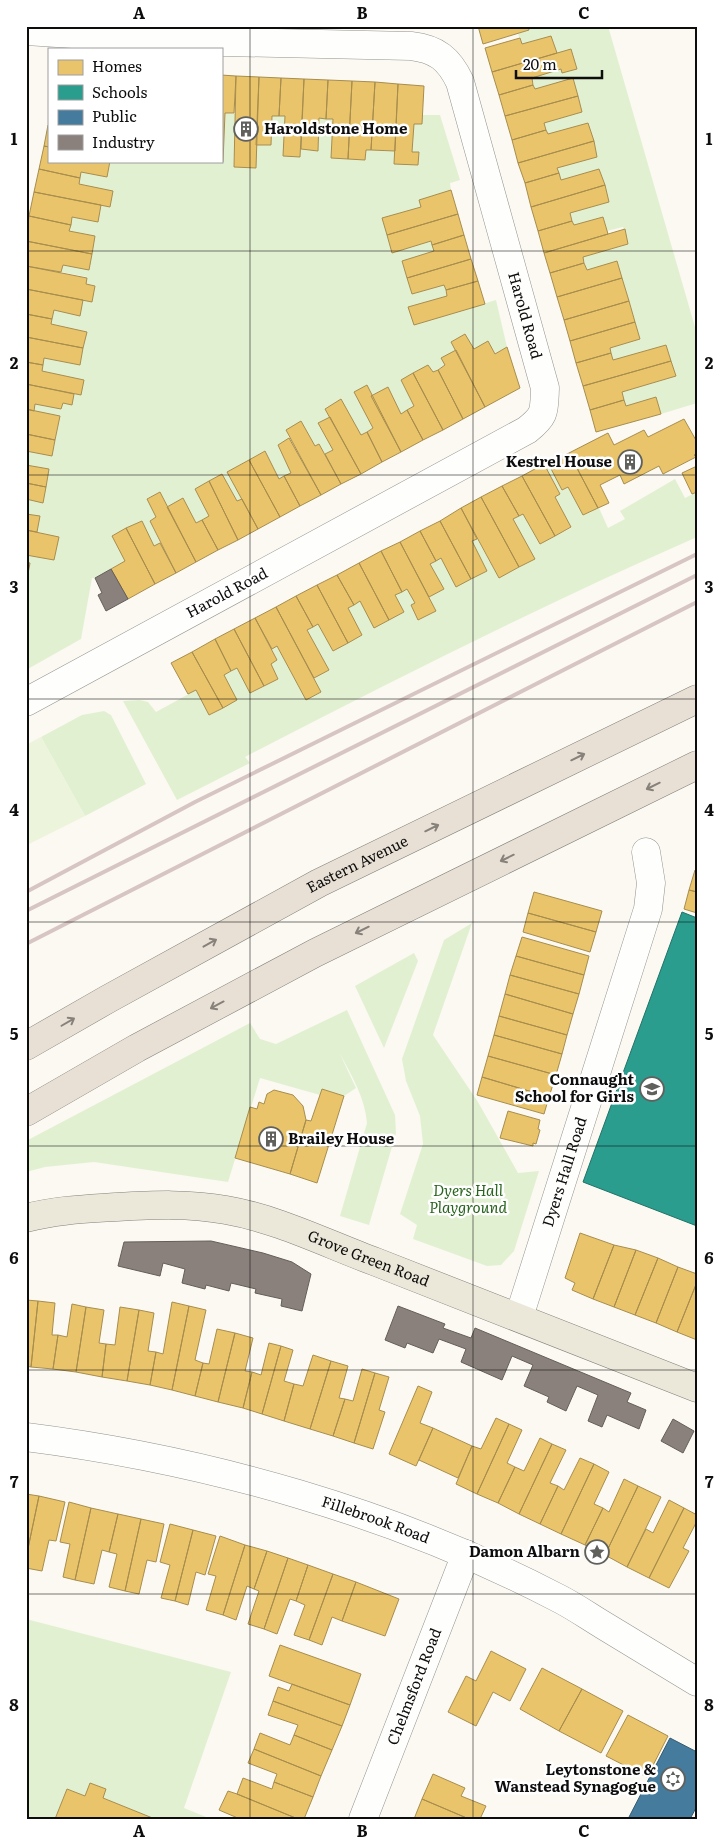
<svg xmlns="http://www.w3.org/2000/svg" width="723" height="1845" viewBox="0 0 723 1845" font-family="Literata,serif">
<rect width="100%" height="100%" fill="#fbf9f1"/>
<path fill="#e2f0d2" d="M528 26H608L697 334V403L661 414 656 397 626 406 622 392 676 376 666 345 613 360 610 348 640 339 617 261 587 270 583 257 628 244 623 227 607 231 602 217 574 225 570 213 609 202 599 169 561 180 557 168 593 142 588 123 548 134 544 123 582 112 573 79 535 89 532 78 561 69 563 73 577 68 571 50 557 53 551 36 522 44 518 34 528 30Z
M225 113 236 114 234 167 256 145H271L272 116H285L300 156 301 149 318 150 319 118 333 119 332 158 365 160 366 150 395 151 418 165 419 152H412L414 124 422 115H440L460 180 450 183 451 190 421 207 383 218 392 252 431 241 434 251 402 262 412 294 444 285 447 296 409 307 414 325 496 300 507 347 495 354 488 341 474 349 465 334 451 342 456 350 445 365 433 372 428 365 401 380 414 406 401 414 388 387 371 396 355 392 373 428 361 435 341 400 325 408 330 417 318 424 333 450 325 454 319 444 315 446 301 421 286 430 289 438 278 445 291 473 279 479 264 451 228 472 242 499 237 501 222 474 195 489 209 516 196 523 183 498 167 507 160 492 147 498 156 517 150 521 160 543 154 546 142 521 125 561 95 578H92L81 639 26 670V584L30 564 26 562V555L54 560 59 537 37 532 39 517 26 514V499L43 502 49 470 26 465V451L52 456 60 416 34 411 35 404 61 409 63 403 72 405 74 394 81 395 84 380 42 371 44 358 80 365 83 348 73 346 83 348 86 332 51 324 54 310 80 316 83 300 92 302 95 286 86 284 87 277 61 272 63 265 89 270 95 236 69 231 72 217 98 222 101 205 110 207 113 192 79 184 81 172 107 177 110 161 223 162Z
M549 465 562 490 568 487 583 515 599 508 608 528 625 519 620 511 675 479 685 498 697 492V537C544 604 394 680 245 757L250 763 177 800 123 701 140 700 148 702 156 712 196 690 210 715 237 700 224 675 237 668 251 693 278 679 271 664 277 660 272 649 277 646 306 700 321 692 314 678 329 670 307 630 318 624 333 651 362 635 348 608 360 601 375 627 404 612 395 595 407 589 415 603 411 605 419 620 436 611 429 597 444 589 430 564 441 558 471 579 487 571 472 541 477 539 499 578 534 559 513 519 523 514 540 544 571 528 555 497 560 494 546 467Z
M104 711 111 715 146 784 85 816 41 737 82 715Z
M472 923 433 1035 478 1102 518 1173 539 1171 514 1251 501 1265 487 1266 413 1239 417 1225 400 1214 423 1144 420 1116 406 1081 402 1059 444 940Z
M414 953 418 961 384 1048 355 986Z
M347 1010 395 1115 396 1133 369 1225 340 1216 367 1123C365 1098 352 1076 340 1054L356 1088 344 1096 322 1089 320 1095 260 1078 228 1182 94 1162 45 1167 26 1172V1141L250 1023 260 1039 276 1044Z
M26 1619 231 1672 184 1808 211 1819H155L103 1798 106 1789 90 1783 85 1796 67 1789 55 1819H26Z"/>
<path fill="#ecf4db" d="M41 737 85 816 27 845 26 745Z"/>
<path fill="#e9c46a" stroke="#a78d4e" d="M478 26H528L529 30 483 44Z
M551 36 557 53 492 72 485 48 520 38 522 44Z
M571 49 577 69 562 73 561 69 532 78 533 85 499 95 492 72Z
M221 75 236 76 234 113H225L223 162 208 161H221Z
M236 76 259 77 256 168 234 167Z
M259 77 281 78 279 116H272L271 145H256Z
M281 78 304 79 300 157 283 156 285 116H279Z
M573 78 578 96 505 116 499 95 533 85 535 89Z
M304 79 328 80 326 119 319 118 318 151 301 149Z
M328 80 352 81 348 159 331 158 333 119H326Z
M352 81 375 82 371 150H366L365 160 348 159Z
M375 82 398 84 395 151 371 150Z
M398 84 424 86 422 124H414L412 152H419L418 165 394 164Z
M578 96 582 112 544 123 546 130 512 140 505 116Z
M588 123 594 141 518 163 512 140 546 130 548 134Z
M48 125H49V147L44 146Z
M594 141 597 157 557 168 559 173 525 183 518 163Z
M44 146 49 147V161H110L107 177 81 172 80 178 39 169Z
M39 169 80 178 79 184 113 191 110 207 34 192Z
M599 169 605 185 531 207 525 183 559 173 561 180Z
M605 185 609 202 570 213 572 221 538 231 531 207Z
M451 190 458 214 387 235 382 218 421 207 419 200Z
M34 192 101 205 98 222 72 217 71 225 29 216Z
M458 214 464 235 432 245 431 241 392 253 387 235Z
M29 216 71 225 69 231 95 236 92 254 26 241Z
M603 217 608 234 544 253 538 231 572 221 574 225Z
M625 229 628 244 583 257 584 263 550 273 544 253Z
M464 235 471 259 407 278 402 261 434 251 432 245Z
M26 241 92 254 89 270 63 265 61 272 26 266Z
M471 259 478 281 446 290 444 285 412 294 407 278Z
M617 261 622 278 557 297 550 273 584 263 587 270Z
M26 266 87 278 86 284 95 286 92 302 26 289Z
M622 278 629 301 564 320 557 297Z
M478 281 485 304 414 325 408 307 447 296 446 290Z
M26 289 83 300 80 316 54 310 52 319 26 314Z
M629 301 635 322 570 341 564 320Z
M26 314 52 319 51 324 87 332 83 348 26 337Z
M635 322 640 339 610 348 611 353 576 363 570 341Z
M465 334 474 349 488 341 495 354 507 347 520 388 485 407 451 342Z
M26 337 83 348 80 365 44 358 43 365 26 362Z
M666 345 671 361 583 386 576 363 611 353 613 360Z
M456 350 485 407 463 419 438 370 445 365 441 358Z
M671 361 676 376 622 392 624 400 590 410 583 386Z
M26 362 43 365 42 371 84 380 81 395 26 384Z
M428 365 433 372 438 370 463 419 443 430 413 373Z
M413 373 443 430 423 440 407 410 414 406 401 380Z
M26 384 74 394 72 405 63 403 61 409 35 404 34 411 26 409Z
M367 385 401 452 382 462 367 432 373 428 354 392Z
M388 387 401 414 407 410 423 440 401 452 371 396Z
M656 397 661 414 596 432 590 410 624 400 626 406Z
M341 399 361 435 367 432 382 462 361 474 325 409Z
M26 409 60 416 55 440 26 434Z
M330 417 361 474 341 484 325 454 333 450 318 423Z
M684 419 697 442V453L694 455 696 457 663 474 659 466 624 484 620 475 600 485 609 503 598 508 569 453 608 433 614 445 644 430 648 437Z
M301 421 315 446 319 444 341 484 321 495 286 430Z
M26 434 55 440 52 456 26 451Z
M289 438 321 495 300 506 284 476 291 473 278 445Z
M265 451 279 479 284 476 300 506 280 517 249 460Z
M569 453 598 508 583 515 568 487 562 490 548 463Z
M249 460 280 517 258 529 227 472Z
M544 464 560 494 555 497 571 527 555 536 522 476Z
M26 465 49 469 46 487 26 483Z
M697 466V492L692 494 682 473Z
M222 474 237 501 242 499 258 529 238 540 209 481Z
M522 476 555 536 540 544 523 514 519 516 502 486Z
M209 481 238 540 218 550 202 520 209 516 195 489Z
M26 483 46 487 43 503 26 499Z
M502 486 519 516 513 519 535 559 519 567 481 497Z
M160 492 196 562 176 573 150 521 156 517 147 499Z
M481 497 519 567 499 578 461 508Z
M183 498 196 523 202 520 218 550 196 562 167 507Z
M461 508 477 539 472 541 487 571 471 579 440 521Z
M26 514 40 516 37 532 26 530Z
M142 521 154 546 160 543 176 573 155 584 126 528Z
M440 521 471 579 456 587 441 558 436 561 420 531Z
M126 528 155 584 128 599 111 569 125 561 112 536Z
M26 530 59 537 54 560 26 555Z
M420 531 436 561 430 564 444 589 429 597 400 542Z
M400 542 436 611 418 620 411 605 415 603 407 589 402 592 381 551Z
M381 551 402 592 395 595 404 612 389 620 359 563Z
M26 562 30 563 27 579H26Z
M359 563 389 620 374 628 360 601 354 605 337 575Z
M337 575 354 605 348 608 362 635 348 643 317 585Z
M317 585 348 643 333 651 318 624 313 627 296 596Z
M296 596 313 627 307 630 329 670 314 678 276 607Z
M276 607 321 692 306 700 277 646 272 649 255 618Z
M255 618 277 660 271 664 278 679 264 686 234 629Z
M234 629 264 686 250 693 237 668 231 671 215 639Z
M215 639 231 671 224 675 237 700 223 708 192 652Z
M192 652 223 708 209 715 196 690 188 694 171 663Z
M695 870H697V892L689 890Z
M689 890 697 892V913L684 909Z
M534 892 602 911 596 932 528 913Z
M528 913 596 932 590 952 523 932Z
M522 937 589 956 584 975 516 956Z
M516 956 584 975 579 994 510 975Z
M510 975 579 994 573 1014 505 994Z
M505 994 573 1014 567 1035 499 1016Z
M499 1016 567 1035 562 1054 494 1035Z
M494 1035 562 1054 556 1075 488 1056Z
M488 1056 556 1075 549 1097 482 1077Z
M482 1077 549 1097 544 1114 477 1095Z
M322 1089 344 1096 317 1183 290 1174 306 1120 311 1121Z
M274 1090 293 1095 303 1106 306 1120 290 1174 235 1158 250 1107 257 1109 259 1102 264 1104 267 1094Z
M508 1111 540 1120 538 1129 540 1130 536 1144 533 1143V1146L500 1138Z
M580 1233 614 1245 593 1299 572 1290 575 1283 565 1278Z
M614 1245 636 1250 614 1307 593 1299Z
M636 1250 658 1258 635 1315 614 1307Z
M658 1258 678 1267 656 1323 635 1315Z
M678 1267 697 1274V1282L677 1332 656 1323Z
M697 1282V1340L677 1332Z
M26 1300 38 1301 31 1367 26 1366Z
M38 1301 55 1303 52 1335H58L53 1369 31 1367Z
M172 1302 189 1306 172 1390 150 1385 156 1352 163 1354Z
M72 1304 86 1307 76 1372 53 1369 58 1335 67 1337Z
M189 1306 206 1310 195 1360 203 1363 195 1396 172 1390Z
M86 1307 104 1310 99 1343 106 1344 102 1377 76 1372Z
M120 1307 139 1310 127 1381 102 1377 106 1344 115 1345Z
M139 1310 154 1313 148 1351 156 1352 150 1385 127 1381Z
M217 1329 235 1333 218 1402 195 1396 203 1363 209 1364Z
M235 1333 253 1338 245 1371 252 1372 243 1408 218 1402Z
M269 1343 281 1346 262 1414 243 1408 252 1372 261 1375Z
M281 1346 293 1350 284 1381 294 1384 284 1421 262 1414Z
M313 1355 331 1361 310 1429 284 1421 294 1384 303 1386Z
M331 1361 348 1366 339 1398 345 1399 333 1436 310 1429Z
M362 1369 375 1373 354 1443 333 1436 345 1399 353 1401Z
M375 1373 389 1377 379 1410 385 1412 373 1449 354 1443Z
M418 1386 432 1392 420 1423 433 1428 416 1466 389 1454Z
M496 1418 509 1424 477 1494 456 1484 472 1446 481 1449Z
M509 1424 522 1430 507 1463 515 1467 498 1503 477 1494Z
M433 1428 472 1446 458 1478 419 1460Z
M540 1438 552 1444 519 1514 498 1503 515 1467 524 1471Z
M552 1444 566 1450 550 1483 558 1486 540 1524 519 1514Z
M580 1458 594 1464 561 1534 540 1524 558 1486 564 1490Z
M594 1464 609 1472 594 1504 603 1508 585 1545 561 1534Z
M624 1479 638 1486 605 1555 585 1545 603 1508 609 1512Z
M638 1486 661 1497 627 1567 605 1555Z
M26 1494 39 1496 26 1558Z
M39 1496 65 1502 56 1541 49 1540 42 1571 26 1568V1558Z
M669 1500 684 1508 649 1578 627 1567 646 1529 653 1533Z
M69 1502 91 1508 75 1580 63 1577 70 1544 60 1542Z
M91 1508 118 1514 109 1552 102 1550 94 1584 75 1580Z
M684 1508 697 1515V1521L683 1548 689 1551 669 1588 649 1578Z
M118 1514 141 1519 125 1591 109 1587 117 1554 109 1552Z
M141 1519 164 1524 156 1562 147 1560 139 1594 125 1591Z
M170 1524 193 1530 175 1601 161 1598 170 1565 160 1562Z
M193 1530 216 1536 205 1575 196 1572 188 1605 175 1601Z
M220 1536 245 1545 223 1615 206 1610 216 1576 208 1574Z
M245 1545 267 1551 254 1589 247 1586 236 1620 223 1615Z
M267 1551 288 1558 264 1629 248 1624 259 1591 254 1589Z
M288 1558 308 1565 296 1601 290 1599 277 1634 264 1629Z
M308 1565 333 1574 309 1640 294 1635 305 1605 296 1601Z
M333 1574 356 1582 342 1621 332 1617 322 1645 309 1640Z
M356 1582 399 1599 385 1636 342 1621Z
M280 1645 361 1674 350 1705 269 1676Z
M491 1651 526 1669 510 1701 493 1692 476 1726 448 1712 466 1676 476 1681Z
M542 1668 582 1689 559 1731 520 1709Z
M292 1684 350 1705 342 1726 273 1701 278 1687 289 1691Z
M582 1689 623 1711 601 1753 559 1731Z
M273 1701 342 1726 332 1750 294 1735 298 1725 268 1715Z
M628 1715 668 1736 647 1777 606 1756Z
M260 1733 290 1745 294 1735 332 1750 321 1776 254 1749Z
M254 1749 321 1776 313 1797 274 1782 277 1774 248 1763Z
M433 1774 465 1788 461 1796 486 1806 480 1819H469L422 1799Z
M243 1778 272 1789 274 1782 313 1797 304 1819H298L237 1794Z
M90 1783 106 1789 103 1798 155 1819H55L67 1789 85 1796Z
M228 1791 237 1794 298 1819H240L219 1810Z
M422 1799 469 1819H414Z"/>
<path fill="#2a9d8f" stroke="#217268" d="M682 912 697 918V1226L583 1182Z"/>
<path fill="#457b9d" stroke="#345a72" d="M670 1738 697 1752V1806L690 1819H628Z"/>
<path fill="#8a817c" stroke="#645e5b" d="M111 569 128 599 106 611 98 595 102 593 95 578Z
M211 1241 263 1253 292 1262 311 1274 302 1311 281 1306 282 1299 255 1293 256 1289 231 1283 229 1291 206 1285 205 1289 182 1283 185 1269 163 1263 160 1276 118 1266 124 1242Z
M398 1306 445 1324 443 1328 471 1338 475 1328 631 1393 627 1402 646 1410 639 1429 607 1415 602 1427 588 1421 598 1395 577 1386 566 1411 547 1402 549 1397 524 1386 533 1365 512 1356 502 1380 461 1362 466 1349 439 1339 433 1353 407 1343 405 1348 385 1340Z
M673 1419 694 1431 683 1453 661 1441Z"/>
<g fill="none" stroke-linecap="round" stroke-linejoin="round">
<g stroke="#949390" stroke-width="29">
<g id="minor">
<path id="s1" d="M26 31 181 41 411 46C437 49 449 59 460 82L545 388C544 411 546 415 527 430L26 702"/>
<path id="s2" d="M519 1317 648 909 651 883 646 852"/>
<path id="s3" d="M26 1437C208 1460 395 1513 558 1598 574 1606 588 1616 603 1625 634 1644 666 1663 697 1682"/>
<path id="s4" d="M363 1819 466 1554"/>
</g>
</g>
<g stroke="#81817d" stroke-width="29">
<g id="major">
<path id="s5" d="M26 1218C56 1210 85 1209 116 1207 153 1205 189 1203 226 1210 278 1219 327 1244 376 1262 483 1303 590 1345 697 1388"/>
</g>
</g>
<g stroke="#81817d" stroke-width="29">
<g id="highway">
<path id="s6" d="M26 1046 108 999 319 883 697 699"/>
<path d="M26 1112 137 1048 315 953 697 765"/>
</g>
</g>
<use href="#minor" stroke="#fefefd" stroke-width="28"/>
<use href="#major" stroke="#ece8d9" stroke-width="28"/>
<use href="#highway" stroke="#e9e0d5" stroke-width="28"/>
<path stroke="#d7c5c4" stroke-width="4" d="M26 892 195 802 697 554
M26 911 697 575
M26 944 697 602"/>
</g>
<defs><path id="oneway-shaft" d="M-6 0H5M1.5-3L5.5 0L1.5 3" fill="none" stroke-width="1.6" stroke-linecap="round" stroke-linejoin="round" transform="scale(1.25)"/></defs>
<g stroke="#86817b">
<use href="#oneway-shaft" transform="translate(578 757) rotate(-26)"/>
<use href="#oneway-shaft" transform="translate(653 786) rotate(154)"/>
<use href="#oneway-shaft" transform="translate(432 828) rotate(-26)"/>
<use href="#oneway-shaft" transform="translate(507 858) rotate(154)"/>
<use href="#oneway-shaft" transform="translate(362 930) rotate(154)"/>
<use href="#oneway-shaft" transform="translate(210 943) rotate(-29)"/>
<use href="#oneway-shaft" transform="translate(217 1005) rotate(152)"/>
<use href="#oneway-shaft" transform="translate(68 1022) rotate(-30)"/>
</g>
<path fill="none" stroke="#0d0d0d" stroke-width="1" stroke-opacity="0.55" d="M250 26V1819M473 26V1819M26 251H697M26 475H697M26 699H697M26 922H697M26 1146H697M26 1370H697M26 1594H697"/>
<defs>
<g id="building-ring" transform="scale(1.25)"><circle r="9.5" fill="#fff" stroke="#60605d" stroke-width="1.5"/><path d="M-4-6H4V6H1V3H-1V6H-4ZM-2.5-4.3h1.7v1.8h-1.7ZM.8-4.3h1.7v1.8H.8ZM-2.5-1h1.7V.8h-1.7ZM.8-1h1.7V.8H.8Z" fill="#60605d"/></g>
<g id="school-ring" transform="scale(1.25)"><circle r="9.5" fill="#fff" stroke="#60605d" stroke-width="1.5"/><path d="M0-5L7-2L0 1L-7-2ZM-4 1L0 2.5L4 1V4Q0 6-4 4Z" fill="#60605d"/></g>
<g id="sight-ring" transform="scale(1.25)"><circle r="9.5" fill="#fff" stroke="#60605d" stroke-width="1.5"/><path d="M0-6L1.8-2.2L6-1.7L2.9 1.2L3.7 5.4L0 3.3L-3.7 5.4L-2.9 1.2L-6-1.7L-1.8-2.2Z" fill="#60605d"/></g>
<g id="synagogue-ring" transform="scale(1.25)"><circle r="9.5" fill="#fff" stroke="#60605d" stroke-width="1.5"/><path d="M0-6.5L5.6 3.2H-5.6ZM0 6.5L5.6-3.2H-5.6Z" fill="#60605d"/></g>
</defs>
<g fill-rule="evenodd">
<use href="#building-ring" x="246" y="129"/>
<use href="#building-ring" x="630" y="462"/>
<use href="#school-ring" x="652" y="1089"/>
<use href="#building-ring" x="271" y="1139"/>
<use href="#sight-ring" x="597" y="1552"/>
<use href="#synagogue-ring" x="673" y="1779"/>
</g>
<g text-anchor="middle" stroke-width="5" stroke-linejoin="round" paint-order="stroke">
<g font-size="15" font-weight="bold" fill="#0d0d0d" stroke="#fff" text-anchor="end">
<text x="264" y="134" text-anchor="start">Haroldstone Home</text>
<text x="612" y="467">Kestrel House</text>
<text x="634" y="1085">Connaught<tspan x="634" dy="17">School for Girls</tspan></text>
<text x="288" y="1144" text-anchor="start">Brailey House</text>
<text x="580" y="1557">Damon Albarn</text>
<text x="656" y="1775">Leytonstone &amp;<tspan x="656" dy="17">Wanstead Synagogue</tspan></text>
</g>
<g font-size="15" fill="#0d0d0d" stroke="#fff">
<text dy="5" stroke="none"><textPath href="#s1" startOffset="692">Harold Road</textPath></text>
<text transform="translate(227 593) rotate(-28)" y="5">Harold Road</text>
<text dy="5" stroke="none"><textPath href="#s6" startOffset="378">Eastern Avenue</textPath></text>
<text dy="5" stroke="none"><textPath href="#s2" startOffset="152">Dyers Hall Road</textPath></text>
<text dy="5" stroke="none"><textPath href="#s5" startOffset="352">Grove Green Road</textPath></text>
<text dy="5" stroke="none"><textPath href="#s3" startOffset="360">Fillebrook Road</textPath></text>
<text dy="5" stroke="none"><textPath href="#s4" startOffset="142">Chelmsford Road</textPath></text>
</g>
<g font-size="15" font-style="italic" fill="#29641e" stroke="#fff">
<text x="468" y="1196">Dyers Hall<tspan x="468" dy="17">Playground</tspan></text>
</g>
</g>
<rect width="723" height="1845" fill="none" stroke="#ffffff" stroke-width="55"/>
<rect x="48" y="48" width="175" height="115" fill="#ffffff" stroke="#9e9e9e"/>
<rect x="58" y="60" width="25" height="15" fill="#e9c46a" stroke="#9e9e9e"/>
<text x="92" y="72" font-size="15" fill="#0d0d0d">Homes</text>
<rect x="58" y="85" width="25" height="15" fill="#2a9d8f" stroke="#9e9e9e"/>
<text x="92" y="98" font-size="15" fill="#0d0d0d">Schools</text>
<rect x="58" y="110" width="25" height="15" fill="#457b9d" stroke="#9e9e9e"/>
<text x="92" y="122" font-size="15" fill="#0d0d0d">Public</text>
<rect x="58" y="135" width="25" height="15" fill="#8a817c" stroke="#9e9e9e"/>
<text x="92" y="148" font-size="15" fill="#0d0d0d">Industry</text>
<path d="M516 70v8h86v-8" fill="none" stroke="#0d0d0d" stroke-width="2.5"/>
<text x="523" y="70" font-size="15" fill="#0d0d0d" stroke="#ffffff" stroke-width="4" paint-order="stroke">20 m</text>
<rect x="28" y="28" width="668" height="1790" fill="none" stroke="#0d0d0d" stroke-width="2"/>
<g font-size="16" text-anchor="middle" font-weight="bold" fill="#0d0d0d">
<text x="139" y="19">A</text>
<text x="362" y="19">B</text>
<text x="584" y="19">C</text>
<text x="14" y="145">1</text>
<text x="709" y="145">1</text>
<text x="14" y="369">2</text>
<text x="709" y="369">2</text>
<text x="14" y="593">3</text>
<text x="709" y="593">3</text>
<text x="14" y="816">4</text>
<text x="709" y="816">4</text>
<text x="14" y="1040">5</text>
<text x="709" y="1040">5</text>
<text x="14" y="1264">6</text>
<text x="709" y="1264">6</text>
<text x="14" y="1488">7</text>
<text x="709" y="1488">7</text>
<text x="14" y="1711">8</text>
<text x="709" y="1711">8</text>
<text x="139" y="1837">A</text>
<text x="362" y="1837">B</text>
<text x="584" y="1837">C</text>
</g>
</svg>
